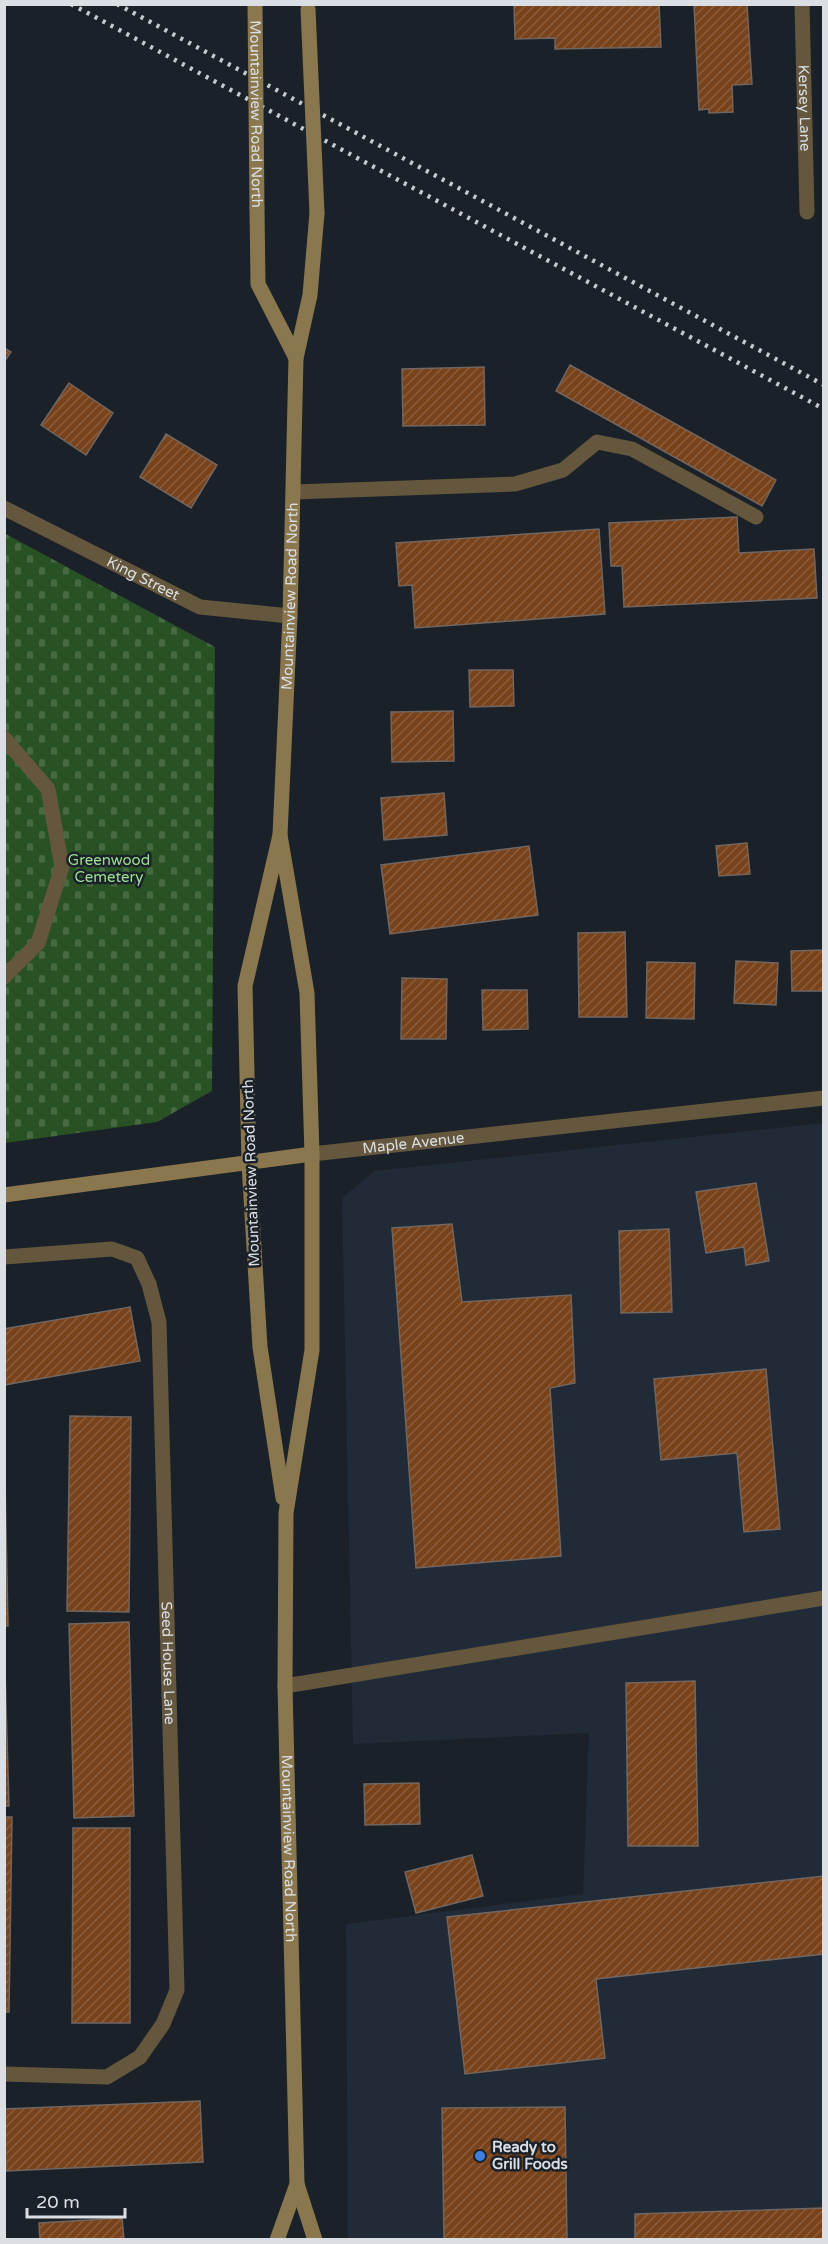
<svg xmlns="http://www.w3.org/2000/svg" width="828" height="2244" viewBox="0 0 828 2244" font-family="'Varela Round',sans-serif">
<defs>
<pattern id="cemetery-stones" width="16" height="16" patternUnits="userSpaceOnUse" patternTransform="scale(1.5)"><rect width="16" height="16" fill="#285223"/><path d="M2 7V4a2 2 0 0 1 4 0v3zM10 15v-3a2 2 0 0 1 4 0v3z" fill="#476a43"/></pattern>
<pattern id="building-hatch" width="6" height="6" patternUnits="userSpaceOnUse" patternTransform="scale(1.5)"><rect width="6" height="6" fill="#78421a"/><path d="M-1 1l2-2M0 6l6-6M5 7l2-2" fill="none" stroke="#8b5d3b"/></pattern>
</defs>
<rect width="100%" height="100%" fill="#1b2128"/>
<path fill="#212a37" d="M823 1123V2239H348L346 1924 583 1894 589 1733 353 1744 342 1198 374 1171Z"/>
<path fill="url(#cemetery-stones)" d="M4 533 215 647 212 1091 157 1122 5 1143Z"/>
<path fill="url(#building-hatch)" stroke="#716660" stroke-width="1.5" d="M514 4H659L661 47 555 49V38L515 39Z
M694 4H747L752 84 732 85 733 112 709 113V109L699 110Z
M4 348 11 352 4 362Z
M570 365 776 480 762 506 556 391Z
M484 367 485 425 403 426 402 369Z
M69 383 113 413 86 455 41 425Z
M166 434 217 465 191 508 140 477Z
M737 517 739 553 814 549 817 598 624 607 622 566H611L609 523Z
M599 529 605 614 415 628 412 585 399 586 396 543Z
M469 670H513L514 706 470 707Z
M453 711 454 761 392 762 391 712Z
M444 793 447 835 384 840 381 798Z
M747 843 750 874 719 876 716 846Z
M529 846 538 915 390 934 381 865Z
M625 932 627 1017H579L578 933Z
M824 950V991H792L791 951Z
M736 961 778 963 776 1005 734 1003Z
M647 962 695 963 694 1019 646 1018Z
M402 978 447 979 446 1039H401Z
M482 990H527L528 1029 483 1030Z
M756 1183 769 1261 746 1265 744 1247 706 1253 696 1192Z
M452 1224 462 1302 571 1295 575 1383 550 1388 561 1556 416 1568 392 1228Z
M669 1229 672 1312 621 1313 619 1231Z
M130 1307 140 1361 4 1385V1329Z
M766 1369 780 1529 744 1532 737 1453 661 1460 654 1379Z
M70 1416 131 1417 129 1612 67 1611Z
M4 1432 8 1626H4Z
M129 1622 134 1816 74 1818 69 1624Z
M4 1638 9 1806H4Z
M695 1681 698 1846H628L626 1683Z
M419 1783 420 1824 365 1825 364 1784Z
M4 1817H12L9 2012H4Z
M73 1828H130V2023H72Z
M472 1855 483 1896 416 1913 405 1872Z
M824 1876V1954L596 1979 605 2058 465 2074 447 1917Z
M200 2101 203 2162 6 2171 4 2109Z
M565 2107 567 2240H444L442 2108Z
M824 2208V2240H635V2214Z
M122 2218 124 2240H40L39 2223Z"/>
<g fill="none" stroke-linecap="round" stroke-linejoin="round">
<path stroke="#64573e" stroke-width="15" d="M294 492 515 484 563 470 597 442 632 449 756 517
M4 738 48 789 62 867 38 943 4 977
M285 1686 824 1598"/>
<g stroke="#64573e" stroke-width="15">
<path id="s1" d="M802 4 807 212"/>
<path id="s2" d="M4 508 200 607 290 616"/>
<path id="s3" d="M312 1154 824 1098"/>
<path id="s4" d="M4 1257 112 1249 137 1258 149 1284 159 1322 177 1990 163 2024 140 2057 107 2077 4 2074"/>
</g>
<g stroke="#8a774e" stroke-width="15">
<path d="M257 208 258 284 296 358"/>
<path id="s5" d="M280 835 307 993 312 1154V1350L286 1513 285 1686 297 2184 315 2240"/>
<path d="M4 1195 312 1154"/>
<path id="s6" d="M283 1498 260 1347 249 1164 245 986 280 835 290 616 296 358 310 295 317 213"/>
<path d="M277 2240 297 2184"/>
</g>
<path stroke="#c6cacf" stroke-width="4.5" stroke-dasharray="3 6" stroke-linecap="butt" d="M71 4 824 409
M117 4 824 385"/>
<g stroke="#8a774e" stroke-width="15">
<path id="s7" d="M255 4 257 208"/>
<path d="M308 9 317 213"/>
</g>
</g>
<circle fill="#3f7fe0" stroke="#1b2128" stroke-width="2" cx="480" cy="2156" r="6"/>
<g text-anchor="middle" stroke-width="5" stroke-linejoin="round" paint-order="stroke">
<g font-size="15" fill="#dbdfe4" stroke="#1b2128">
<text dy="5" stroke="none"><textPath href="#s1" startOffset="104">Kersey Lane</textPath></text>
<text dy="5" stroke="none"><textPath href="#s7" startOffset="110">Mountainview Road North</textPath></text>
<text dy="5" stroke="none"><textPath href="#s2" startOffset="156">King Street</textPath></text>
<text dy="5" stroke="none"><textPath href="#s6" startOffset="908">Mountainview Road North</textPath></text>
<text dy="5" stroke="none"><textPath href="#s3" startOffset="102">Maple Avenue</textPath></text>
<text transform="translate(251 1173) rotate(-92)" y="5">Mountainview Road North</text>
<text dy="5" stroke="none"><textPath href="#s4" startOffset="544">Seed House Lane</textPath></text>
<text dy="5" stroke="none"><textPath href="#s5" startOffset="1018">Mountainview Road North</textPath></text>
</g>
<g font-size="15" fill="#9cde94" stroke="#1b2128">
<text x="109" y="865">Greenwood<tspan x="109" dy="17">Cemetery</tspan></text>
</g>
<g font-size="15" font-weight="bold" fill="#dbdfe4" stroke="#1b2128" text-anchor="start">
<text x="492" y="2152">Ready to<tspan x="492" dy="17">Grill Foods</tspan></text>
</g>
</g>
<rect width="828" height="2244" fill="none" stroke="#dbdfe4" stroke-width="12"/>
<path d="M27 2208v9h98v-9" fill="none" stroke="#dbdfe4" stroke-width="3"/>
<text x="36" y="2208" font-size="18" fill="#dbdfe4" stroke="#1b2128" stroke-width="4.5" paint-order="stroke">20 m</text>
</svg>
